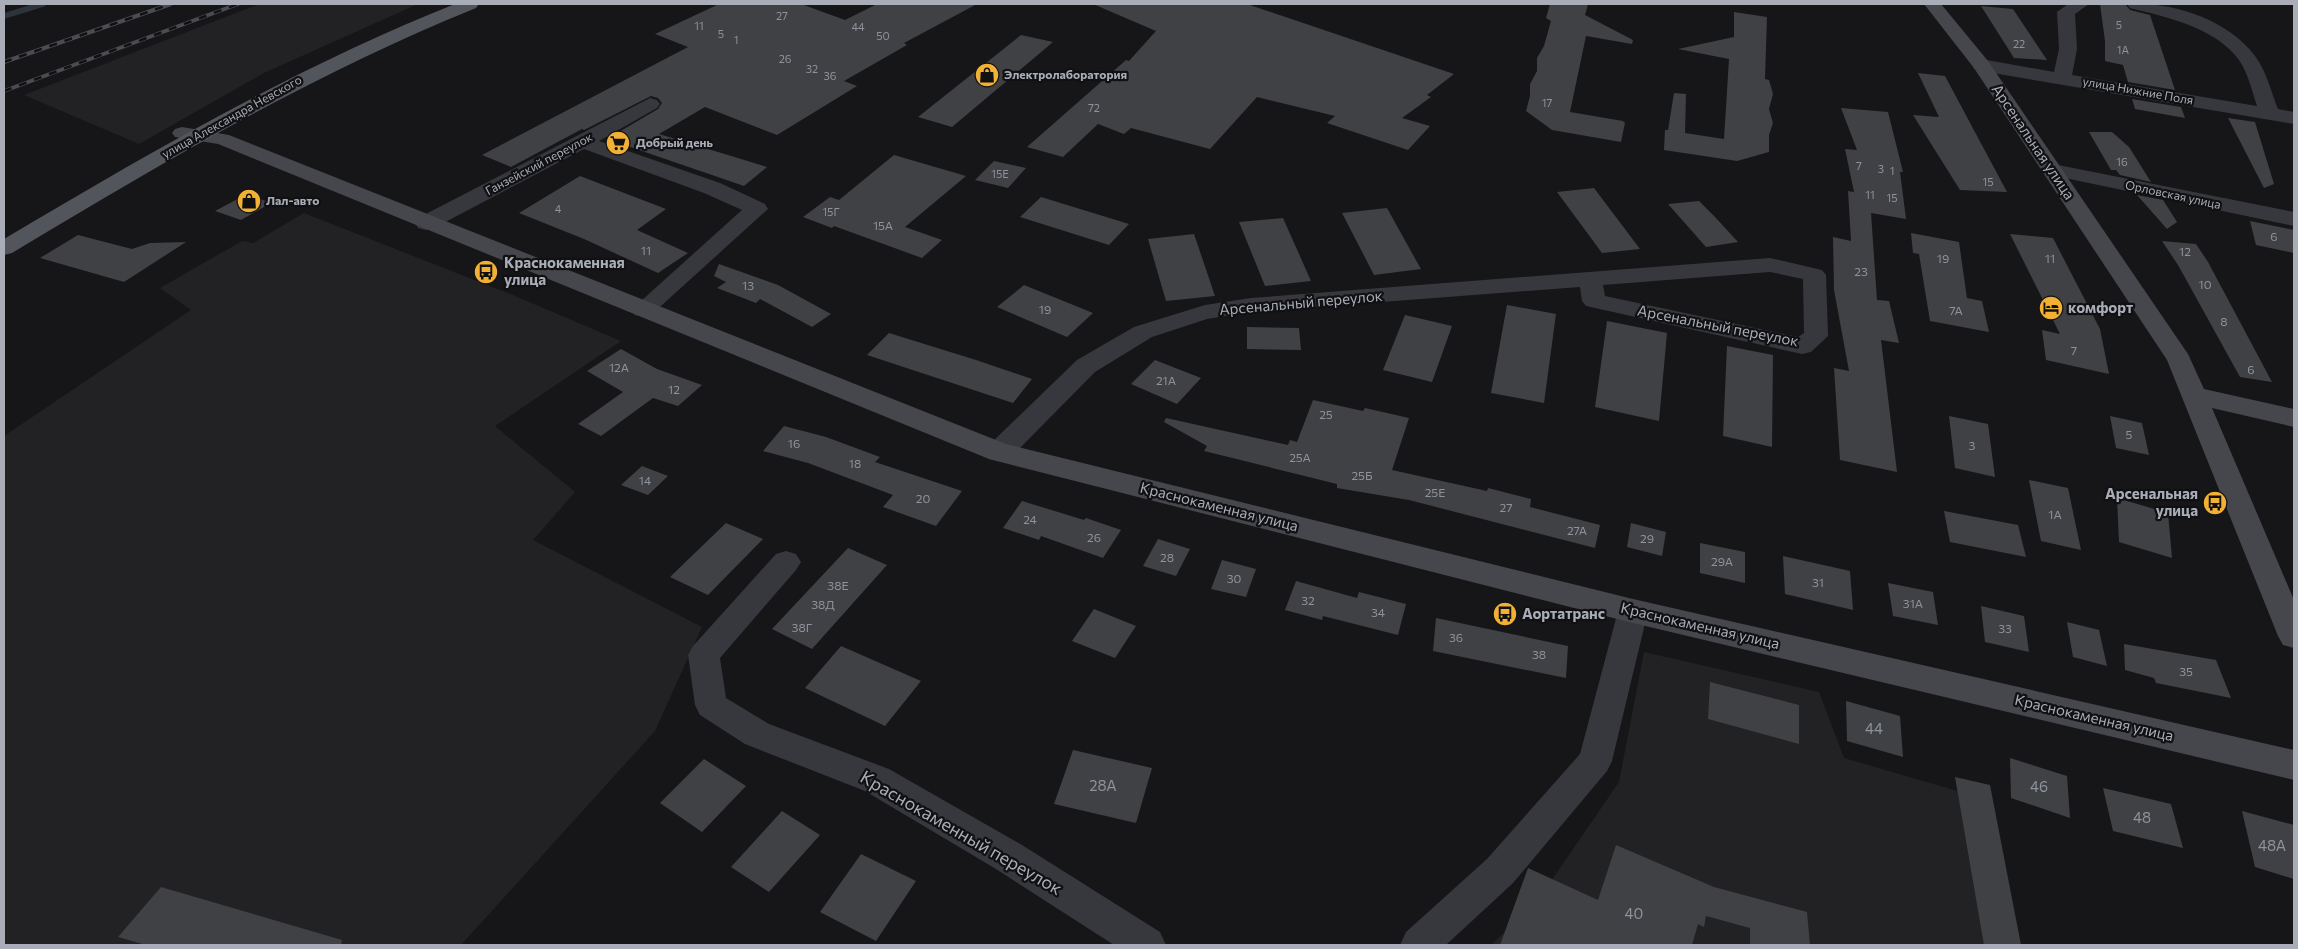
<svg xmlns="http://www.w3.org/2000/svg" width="2298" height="949" viewBox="0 0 2298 949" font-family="Commissioner,sans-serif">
<rect width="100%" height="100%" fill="#161618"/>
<path fill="#222225" d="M259 4H418L264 73 139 144 24 95Z
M304 213 515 296 621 341 495 426 575 492 533 540 702 627 655 731 461 945H4V436L191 310 160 288 242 241 253 243Z
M1644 652 1819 692 1844 758 1985 799 2021 945H1491L1538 900 1619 782Z"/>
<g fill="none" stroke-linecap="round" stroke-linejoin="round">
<path stroke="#2c353c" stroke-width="5.5" d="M4 16 43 4"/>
</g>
<path fill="#404145" d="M719 4H801L845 20 877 4H977L904 43 907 45 844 81 857 86 777 135 705 107 659 134 767 167 744 186 607 139 658 109 662 103 658 98 651 96 584 130 582 129 511 167 482 155 688 47 655 34Z
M1093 4H1247L1454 74 1427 95 1431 97 1402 118 1430 126 1408 150 1327 123 1335 116 1257 97 1210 149 1131 128 1124 134 1098 124 1063 157 1027 147 1126 60 1129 61 1156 31Z
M1550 4H1588L1585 15 1633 40 1632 44 1586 36 1570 112 1623 121 1625 123 1621 142 1552 130 1526 111 1530 96V84L1537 71V58L1544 46 1551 21 1546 18Z
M2100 4H2125L2130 10 2150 15 2175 90 2128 82 2123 65 2105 61V41Z
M1981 6 2013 9 2047 60 2014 58Z
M1734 12 1767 17 1765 79 1769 80 1773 94 1769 109 1773 123 1769 135V152L1737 161 1664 150 1665 130H1668L1674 93 1686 94 1685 133 1724 139 1729 59 1678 49 1734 37Z
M1021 35 1053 42 952 127 918 117Z
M1918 73 1945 76 2007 192 1960 190 1913 115 1939 117Z
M2132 99 2181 107 2185 118 2135 109Z
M1841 108 1888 112 1903 172H1900L1906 219 1871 213 1877 300 1889 301 1899 343 1881 340 1897 472 1840 460 1834 368 1849 371 1834 290 1833 237 1851 241 1848 191 1854 192 1845 149 1857 150Z
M2228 118 2255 122 2274 184 2264 188Z
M2089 132H2112L2129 147 2151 182 2120 175 2116 170H2111Z
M894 155 966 176 905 227 942 240 922 258 834 226 832 228 803 217 830 197 839 200Z
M994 161 1026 168 1008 188 975 180Z
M580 176 666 209 637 230 688 253 658 273 584 239 519 213Z
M1594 188 1640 249 1602 253 1557 192Z
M247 194 271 203 241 220 215 211Z
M2137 195 2163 200 2177 222 2167 229Z
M1041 197 1129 224 1109 245 1020 217Z
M1699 201 1715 217 1738 242 1706 247 1668 204Z
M1387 208 1412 253 1421 269 1374 275 1342 213Z
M1283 218 1311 281 1265 286 1239 222Z
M2250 221 2294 230V253L2256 245Z
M1911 233 1959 242 1967 298 1982 301 1989 332 1930 321 1919 254 1913 253Z
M1194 234 1215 296 1166 301 1148 239Z
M2010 234 2053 238 2100 329 2109 374 2046 360 2042 330 2060 334Z
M78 235 132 249 150 243 186 242 124 282 40 258Z
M2162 241 2196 244 2208 262 2272 382 2240 377 2178 265Z
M719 264 778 285 831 314 812 327 760 299 756 303 717 288 726 282 714 276Z
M1024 285 1093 313 1067 337 997 307Z
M1507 305 1556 314 1544 403 1491 393Z
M1405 315 1452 326 1432 382 1383 370Z
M1607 321 1667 333 1659 421 1595 407Z
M1247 327 1299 328 1301 350 1247 349Z
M889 333 976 360 1032 379 1013 403 867 355Z
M1727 346 1773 355 1772 447 1723 436Z
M621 349 657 369 702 385 678 406 653 398 601 436 578 424 623 392 587 371Z
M1155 360 1201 378 1177 404 1131 384Z
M1313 400 1363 411 1365 408 1409 418 1392 470 1487 491 1488 488 1531 499 1530 507 1600 525 1595 548 1409 500 1337 488V484L1204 451 1207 446 1164 422 1166 418 1288 445 1290 440 1297 442Z
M1949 416 1988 424 1995 477 1955 468Z
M2110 416 2142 423 2149 455 2116 448Z
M784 426 826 437 880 457 875 462 962 491 936 526 883 507 893 495 808 463 763 451Z
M642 466 668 476 648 495 621 485Z
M2029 480 2068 488 2081 550 2041 541Z
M2117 498 2168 513 2172 558 2119 542Z
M1022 501 1084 520 1086 518 1121 530 1103 558 1041 536 1039 540 1003 528Z
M1944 511 2018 525 2026 557 1950 542Z
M726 523 763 539 708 595 670 577Z
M1631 523 1666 532 1662 556 1627 547Z
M1158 539 1190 549 1176 576 1143 566Z
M1700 543 1745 552V583L1700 573Z
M848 548 887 565 812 649 772 629Z
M1783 556 1850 571 1853 610 1785 594Z
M1222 560 1256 569 1246 597 1211 589Z
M1296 581 1357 598 1359 592 1406 604 1398 635 1323 616 1322 620 1285 610Z
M1888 583 1933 592 1938 625 1893 616Z
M1981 606 2024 616 2029 652 1985 642Z
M1094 609 1136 626 1115 658 1072 641Z
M1436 618 1568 646 1566 678 1433 651Z
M2067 622 2099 630 2107 666 2073 657Z
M2124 644 2216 660 2231 698 2156 683 2154 678 2125 670Z
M841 646 921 681 885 726 805 688Z
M1710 682 1799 705V744L1708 719Z
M1846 701 1900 716 1903 757 1847 741Z
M1073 750 1152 768 1136 823 1054 804Z
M2010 758 2067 776 2070 818 2011 798Z
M704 759 746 786 702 832 660 803Z
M1955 777 1990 785 2021 945H1984Z
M2103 788 2171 804 2183 848 2113 831Z
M782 811 820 835 769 892 731 867Z
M2242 811 2294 825V879L2255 867Z
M1616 845 1714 887 1807 912 1810 945H1750V928L1706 916 1704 927 1698 924 1692 945H1500L1528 868 1598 900Z
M861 854 916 881 876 941 820 912Z
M161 887 342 940 341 945H146L118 937Z"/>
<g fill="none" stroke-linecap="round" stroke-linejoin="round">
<path fill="#37383d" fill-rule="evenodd" d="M2068 4H2089L2075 14 2077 49 2072 75 2257 106C2252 91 2248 73 2239 60 2215 27 2166 17 2130 8L2127 4C2171 1 2228 19 2255 56 2267 72 2271 92 2278 109L2294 112V124L1981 71 1974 69 1972 65 1974 61 1981 59 2054 72 2059 49 2057 12Z
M650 98 657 100 660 104 657 108 599 141 720 183 765 204 768 209 651 315 643 317 635 315 631 310 742 210 704 193 584 149 434 228 426 230 418 228 415 223 418 218Z
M2053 164 2294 212V226L2046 174 2043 170 2046 166Z
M1770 258 1822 270 1826 275 1828 336 1811 352 1802 354 1586 306 1582 301 1580 287 1251 312 1207 319 1152 337 1095 372 1009 459 999 461 989 459 985 452 989 445 1077 360 1134 327 1205 305 1251 298ZM1770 272 1803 279 1804 333 1798 337 1605 296 1603 285Z
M786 551 796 554 801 562 796 570 720 658 726 698 769 724 889 769 1022 845 1160 932 1166 945H1114L996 869 865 791 745 744 700 715 695 705 688 655 693 646 776 554Z
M1633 599 1644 603 1648 611 1612 761 1607 771 1513 883 1446 945H1400L1406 932 1487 859 1580 754 1618 611 1622 603Z"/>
<path fill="#45474d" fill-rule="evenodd" d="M1924 4H1941L1988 61 2188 354 2204 389 2294 409V427L2212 408 2294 600V648L2283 645 2278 636 2167 360 1974 68Z
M182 127 229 135 1006 444 1633 599 2294 750V780L1633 623 989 459 218 144 175 137 172 133 175 129Z"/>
<path fill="#53555c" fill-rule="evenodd" d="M455 4H479L476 8C313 74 163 162 12 253L4 255V239C150 152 297 67 455 4Z"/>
<g stroke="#4a4c52" stroke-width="4">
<path id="rail" d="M4 62 171 4
M4 91 238 4"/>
</g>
<use href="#rail" stroke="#111113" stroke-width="2.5" stroke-dasharray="8" stroke-linecap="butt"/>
</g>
<defs>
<g id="shop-disc" transform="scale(1.25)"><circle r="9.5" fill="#f2b134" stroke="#111113"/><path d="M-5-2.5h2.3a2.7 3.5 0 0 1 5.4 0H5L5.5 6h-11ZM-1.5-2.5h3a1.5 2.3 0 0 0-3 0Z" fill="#111"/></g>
<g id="supermarket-disc" transform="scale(1.25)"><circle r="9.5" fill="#f2b134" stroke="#111113"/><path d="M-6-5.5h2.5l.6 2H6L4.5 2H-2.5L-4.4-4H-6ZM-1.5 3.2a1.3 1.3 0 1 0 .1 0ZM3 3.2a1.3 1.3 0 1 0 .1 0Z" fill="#111"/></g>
<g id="bus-disc" transform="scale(1.25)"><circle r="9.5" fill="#f2b134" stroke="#111113"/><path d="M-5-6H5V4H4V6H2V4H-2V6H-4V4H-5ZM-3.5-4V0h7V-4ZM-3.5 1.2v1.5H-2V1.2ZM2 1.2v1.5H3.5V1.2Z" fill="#111"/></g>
<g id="hotel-disc" transform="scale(1.25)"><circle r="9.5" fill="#f2b134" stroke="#111113"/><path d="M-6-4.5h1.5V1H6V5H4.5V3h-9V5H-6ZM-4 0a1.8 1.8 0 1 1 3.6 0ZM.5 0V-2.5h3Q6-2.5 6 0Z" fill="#111"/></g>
</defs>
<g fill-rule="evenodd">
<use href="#shop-disc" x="987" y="75"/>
<use href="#supermarket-disc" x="618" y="143"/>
<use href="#shop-disc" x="249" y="201"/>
<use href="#bus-disc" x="486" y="272"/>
<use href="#hotel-disc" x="2051" y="308"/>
<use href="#bus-disc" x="2215" y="503"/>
<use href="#bus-disc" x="1505" y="614"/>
</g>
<g text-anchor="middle" stroke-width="4.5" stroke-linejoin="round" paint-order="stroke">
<g font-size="11" fill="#8e929b">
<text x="782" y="20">27</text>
<text x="2119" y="29">5</text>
<text x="699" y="30">11</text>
<text x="858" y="31">44</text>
<text x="721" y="38">5</text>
<text x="883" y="40">50</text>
<text x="736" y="44">1</text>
<text x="2019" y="48">22</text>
<text x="2123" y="54">1А</text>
<text x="785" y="63">26</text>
<text x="812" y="73">32</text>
<text x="830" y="80">36</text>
<text x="1547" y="107">17</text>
<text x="1094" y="112">72</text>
<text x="2122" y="166">16</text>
<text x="1859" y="170">7</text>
<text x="1881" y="173">3</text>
<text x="1892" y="175">1</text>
<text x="1000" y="178">15Е</text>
<text x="1988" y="186">15</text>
<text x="1870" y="199">11</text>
<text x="1892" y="202">15</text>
<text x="558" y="213">4</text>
<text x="831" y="216">15Г</text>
</g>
<g font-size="12" font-weight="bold" fill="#a8adb8" stroke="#111113" text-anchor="start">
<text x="1004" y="79">Электролаборатория</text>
<text x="636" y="147">Добрый день</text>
<text x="266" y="205">Лал-авто</text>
</g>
<g font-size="12" fill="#a8adb8" stroke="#111113">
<text transform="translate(2138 91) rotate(10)" y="4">улица Нижние Поля</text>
<text transform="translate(232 117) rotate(-29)" y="4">улица Александра Невского</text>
<text transform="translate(539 164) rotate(-28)" y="4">Ганзейский переулок</text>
<text transform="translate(2173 195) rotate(12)" y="4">Орловская улица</text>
</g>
<g font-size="12" fill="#8e929b">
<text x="883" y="230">15А</text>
<text x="2274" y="241">6</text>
<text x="646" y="255">11</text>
<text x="2185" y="256">12</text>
<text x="1943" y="263">19</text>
<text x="2050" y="263">11</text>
<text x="1861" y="276">23</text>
<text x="2205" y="289">10</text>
<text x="748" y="290">13</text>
<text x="1045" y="314">19</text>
<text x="1956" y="315">7А</text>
<text x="2224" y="326">8</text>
<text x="2074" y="355">7</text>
<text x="619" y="372">12А</text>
<text x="2251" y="374">6</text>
<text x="1166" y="385">21А</text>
<text x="674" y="394">12</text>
<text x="1326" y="419">25</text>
<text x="2129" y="439">5</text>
<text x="794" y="448">16</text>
<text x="1972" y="450">3</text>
<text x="1300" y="462">25А</text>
<text x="855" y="468">18</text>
<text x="1362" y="480">25Б</text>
<text x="645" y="485">14</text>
<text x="1435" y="497">25Е</text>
<text x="923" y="503">20</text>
<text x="1506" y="512">27</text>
<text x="2055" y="519">1А</text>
<text x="1030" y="524">24</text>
<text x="1577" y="535">27А</text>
<text x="1094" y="542">26</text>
<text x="1647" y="543">29</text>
<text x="1167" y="562">28</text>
<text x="1722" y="566">29А</text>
<text x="1234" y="583">30</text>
<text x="1818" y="587">31</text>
<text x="838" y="590">38Е</text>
<text x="1308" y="605">32</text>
<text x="1913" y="608">31А</text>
<text x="823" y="609">38Д</text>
<text x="1378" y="617">34</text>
<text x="802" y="632">38Г</text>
<text x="2005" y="633">33</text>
<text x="1456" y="642">36</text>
<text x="1539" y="659">38</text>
<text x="2186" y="676">35</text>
</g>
<g font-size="15" fill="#a8adb8" stroke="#111113">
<text transform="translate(2033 142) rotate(56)" y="5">Арсенальная улица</text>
<text transform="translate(1301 303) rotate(-5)" y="5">Арсенальный переулок</text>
<text transform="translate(1718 326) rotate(11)" y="5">Арсенальный переулок</text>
<text transform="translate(1219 507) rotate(14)" y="5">Краснокаменная улица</text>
<text transform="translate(1700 626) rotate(13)" y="5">Краснокаменная улица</text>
<text transform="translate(2094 718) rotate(13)" y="5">Краснокаменная улица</text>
</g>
<g font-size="15" font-weight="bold" fill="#a8adb8" stroke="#111113" text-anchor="start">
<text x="504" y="268">Краснокаменная<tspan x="504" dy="17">улица</tspan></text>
<text x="2068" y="313">комфорт</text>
<text x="2198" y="499" text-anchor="end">Арсенальная<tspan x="2198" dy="17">улица</tspan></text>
<text x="1522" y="619">Аортатранс</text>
</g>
<g font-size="15" fill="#8e929b">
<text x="1874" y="734">44</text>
<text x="1103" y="791">28А</text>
<text x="2039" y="792">46</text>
<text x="2142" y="823">48</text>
<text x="2272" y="851">48А</text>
<text x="1634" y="919">40</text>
</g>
<g font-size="18" fill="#a8adb8" stroke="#111113">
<text transform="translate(961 833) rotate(30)" y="6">Краснокаменный переулок</text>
</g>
</g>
<rect width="2298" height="949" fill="none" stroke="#a8adb8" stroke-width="10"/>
</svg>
